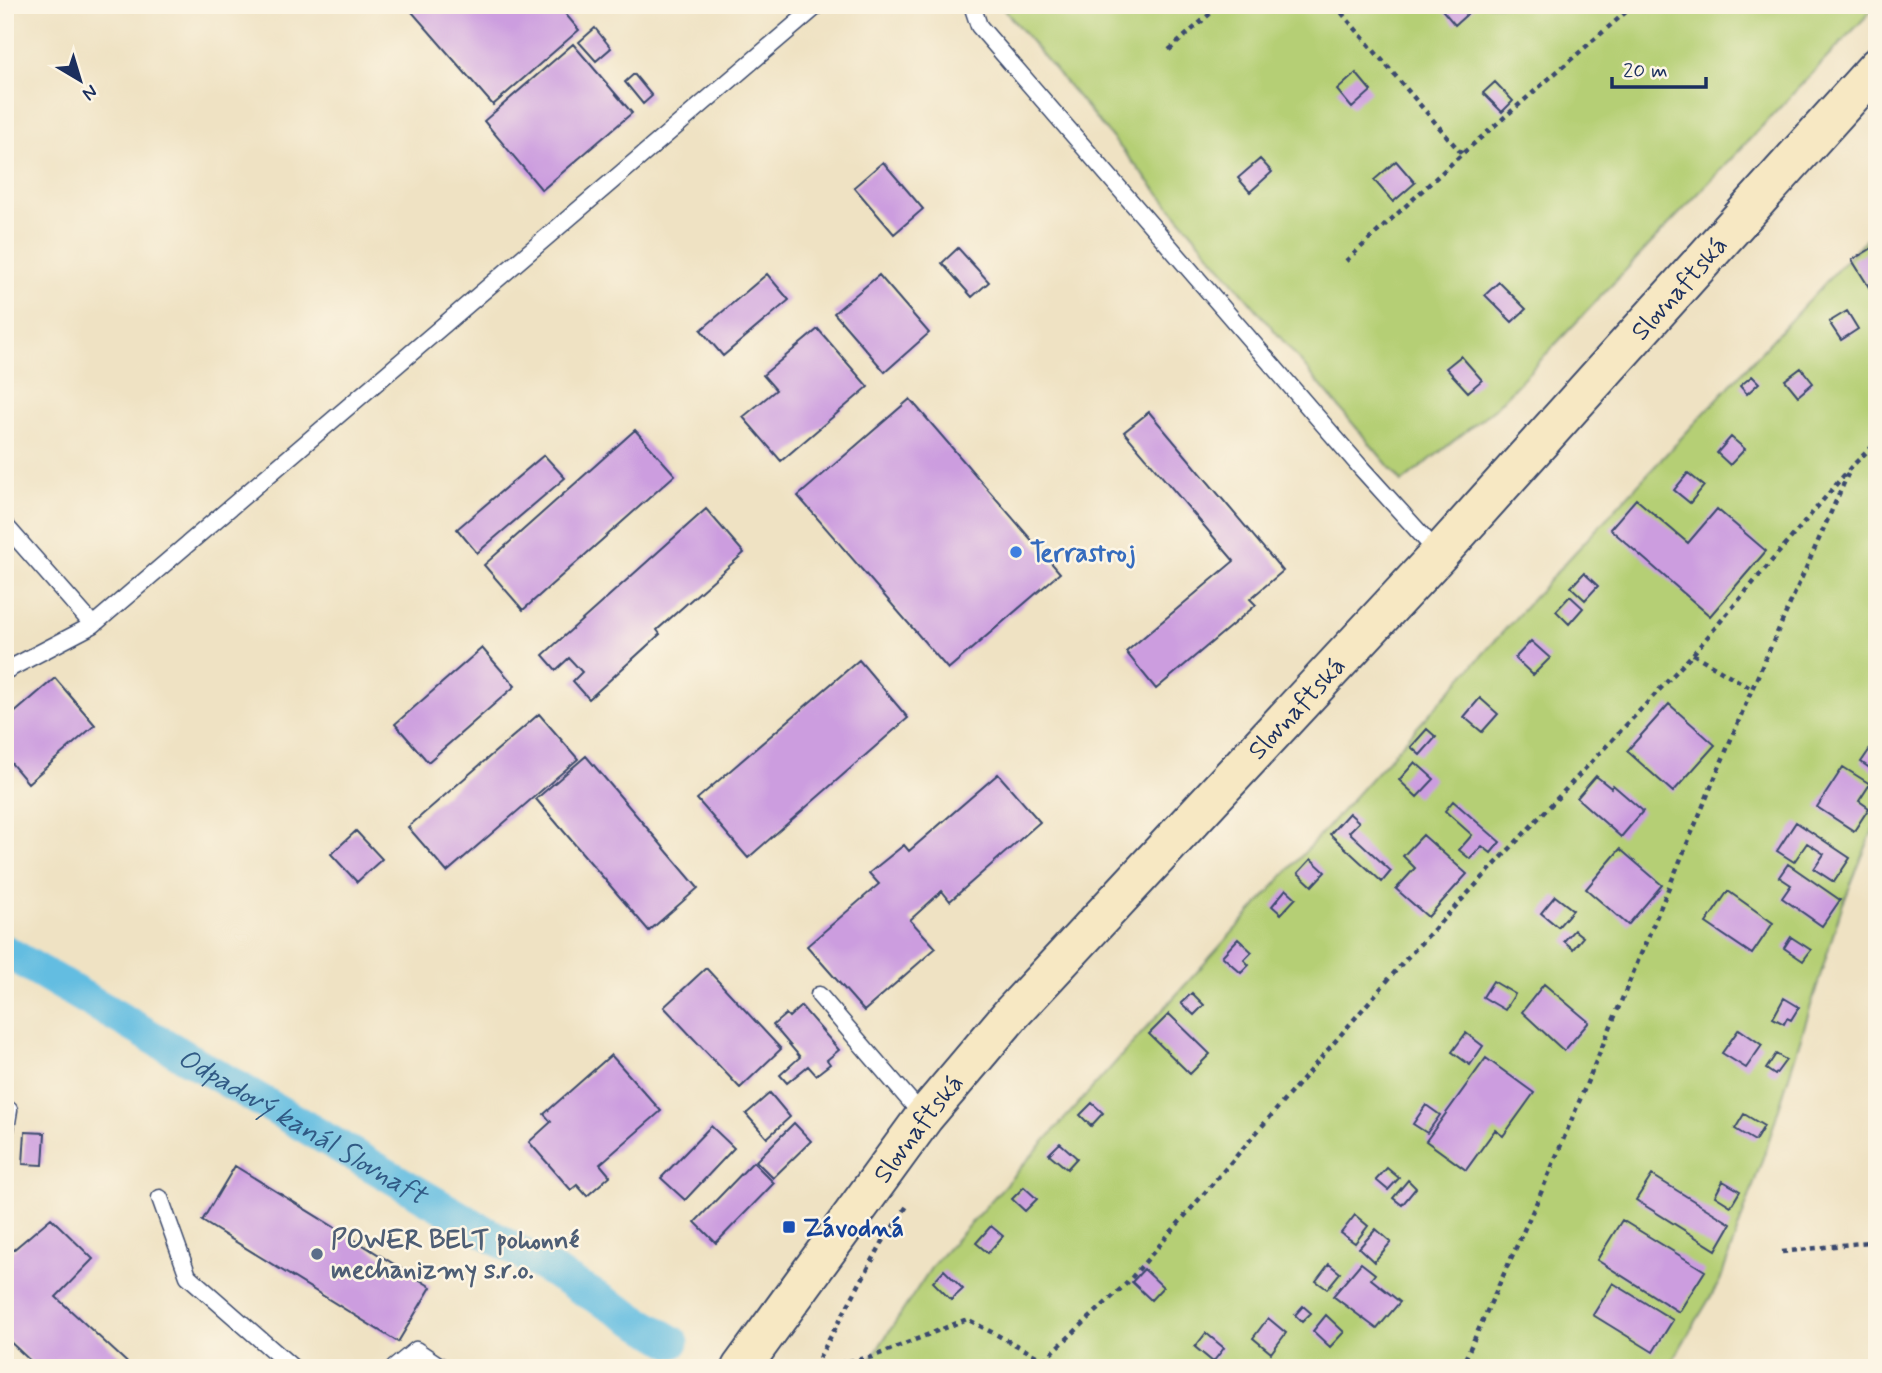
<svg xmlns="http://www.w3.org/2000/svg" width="1882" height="1373" viewBox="0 0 1882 1373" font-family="Mynerve,sans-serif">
<rect width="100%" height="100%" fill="#fcf5e5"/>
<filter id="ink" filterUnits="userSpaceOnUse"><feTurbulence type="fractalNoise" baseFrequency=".0143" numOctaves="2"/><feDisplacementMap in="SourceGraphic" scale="14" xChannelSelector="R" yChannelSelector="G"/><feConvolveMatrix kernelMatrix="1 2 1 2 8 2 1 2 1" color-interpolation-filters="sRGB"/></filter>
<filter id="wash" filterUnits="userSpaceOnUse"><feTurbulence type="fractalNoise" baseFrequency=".00686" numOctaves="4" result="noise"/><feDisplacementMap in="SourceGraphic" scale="28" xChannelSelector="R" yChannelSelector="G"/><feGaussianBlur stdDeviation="1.57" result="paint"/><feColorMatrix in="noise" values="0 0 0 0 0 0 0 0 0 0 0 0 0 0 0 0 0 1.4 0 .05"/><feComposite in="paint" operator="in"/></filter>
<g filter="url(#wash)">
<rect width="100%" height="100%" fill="#efe2c3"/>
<path fill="#b5cf75" stroke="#687f6a" stroke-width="2" d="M1004 5H1877L1495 408 1402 482 1002 7Z
M1877 227V820L1842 906 1769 1140 1720 1281 1668 1368H865L933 1265 1566 562Z"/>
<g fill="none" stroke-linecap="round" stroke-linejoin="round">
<path stroke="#64bde1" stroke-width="33" id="s1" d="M5 951 673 1342"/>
</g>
<g id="blocks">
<path fill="#cc9ddf" d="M406 5H558L579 30 493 105Z
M1438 5H1472L1474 8 1455 25Z
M595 28 611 48 596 61 579 42Z
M573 44 632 113 542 190 484 121Z
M1356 73 1371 91 1352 108 1337 90Z
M634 74 652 96 643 104 625 82Z
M1495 82 1513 101 1502 112 1483 93Z
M1260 159 1272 172 1250 192 1238 178Z
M1396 161 1415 183 1393 202 1374 180Z
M883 162 923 209 894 234 854 187Z
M1874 247 1877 251V300L1852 260Z
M958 248 989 282 972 297 942 263Z
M767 274 789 300 723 356 701 330Z
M879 275 929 333 885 372 834 313Z
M1499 282 1526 309 1512 322 1485 295Z
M1847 311 1858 329 1841 340 1829 322Z
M818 329 868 387 781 461 743 417 776 390 763 375Z
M1461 356 1482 380 1468 392 1446 368Z
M1801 368 1813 383 1798 396 1785 380Z
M1752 376 1759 383 1747 394 1740 386Z
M910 399 1060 573 948 669 798 496Z
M1149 412 1283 571 1250 599 1256 605 1156 689 1126 652 1234 561 1124 432Z
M635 430 675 475 523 610 484 565Z
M1731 437 1745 449 1730 465 1717 453Z
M544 455 565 478 477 553 457 529Z
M1688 473 1704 486 1690 503 1674 490Z
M1636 499 1688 543 1717 509 1766 551 1710 616 1610 529Z
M706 509 744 553 657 630 660 634 589 699 573 681 582 672 569 658 556 670 543 655Z
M1584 573 1598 586 1585 600 1571 587Z
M1570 596 1583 608 1569 624 1556 611Z
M1531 641 1550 658 1533 675 1515 658Z
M482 648 515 686 428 762 395 724Z
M859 660 908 718 748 858 697 799Z
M55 678 95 725 28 783 5 756V721Z
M1480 698 1498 714 1482 732 1464 717Z
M1669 704 1715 745 1673 792 1627 751Z
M539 714 578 759 447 872 408 827Z
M1427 729 1436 737 1420 755 1411 747Z
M1872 746 1877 749V773L1861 762Z
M586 756 698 888 649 931 536 799Z
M1415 762 1434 779 1417 797 1399 780Z
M1843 767 1870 784 1859 801 1869 808 1854 831 1817 807Z
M998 774 1040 822 950 901 942 891 910 920 936 948 864 1011 807 946 879 884 869 873 904 845 909 851Z
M1596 776 1611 788 1613 785 1643 811 1621 837 1577 798Z
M1453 801 1500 842 1491 853 1482 846 1470 859 1459 850 1472 835 1445 811Z
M1349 813 1359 822 1349 832 1391 871 1382 882 1330 834Z
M1796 822 1850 858 1834 882 1814 869 1824 854 1807 843 1794 862 1777 851Z
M356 831 382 859 357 882 331 854Z
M1423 835 1467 874 1428 917 1396 889 1415 868 1403 856Z
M1620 849 1662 885 1628 925 1586 889Z
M1311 859 1325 872 1312 886 1298 873Z
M1788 864 1840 900 1822 926 1782 898 1791 885 1779 877Z
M1286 889 1296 898 1281 914 1272 906Z
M1728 891 1773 923 1752 954 1706 923Z
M1555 896 1573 910 1558 927 1541 913Z
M1574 930 1583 937 1573 949 1564 941Z
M1791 937 1811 950 1803 961 1784 948Z
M1238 939 1252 952 1244 960 1249 965 1241 973 1222 956Z
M706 968 781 1049 740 1088 664 1007Z
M1493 981 1515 994 1505 1010 1483 997Z
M1544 984 1589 1022 1564 1051 1522 1012Z
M1192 993 1204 1005 1194 1015 1181 1003Z
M1784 998 1799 1007 1791 1020 1787 1018 1784 1024 1773 1018Z
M801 1006 839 1050 827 1060 830 1064 816 1075 808 1066 787 1083 780 1075 800 1057 773 1025 786 1014 789 1017Z
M1169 1014 1210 1054 1190 1074 1149 1034Z
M1739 1029 1762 1045 1746 1068 1722 1053Z
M1466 1033 1483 1046 1470 1065 1452 1052Z
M1776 1054 1786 1060 1775 1075 1766 1069Z
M611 1055 661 1111 600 1164 610 1176 587 1196 577 1185 571 1190 529 1142 551 1122 544 1114Z
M1486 1058 1534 1093 1503 1136 1495 1130 1466 1170 1426 1141Z
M770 1093 790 1117 767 1138 746 1114Z
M1092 1103 1103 1113 1091 1126 1080 1115Z
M1426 1105 1440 1115 1427 1133 1413 1124Z
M1744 1114 1764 1126 1755 1141 1735 1129Z
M794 1123 811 1141 773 1178 756 1161Z
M711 1126 734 1148 685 1200 661 1178Z
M25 1132 45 1133 43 1165 23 1164Z
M1060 1143 1077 1158 1067 1169 1049 1154Z
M753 1162 774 1183 716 1243 695 1222Z
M235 1166 431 1287 398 1342 202 1221Z
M1387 1168 1399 1178 1388 1190 1376 1180Z
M1652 1175 1731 1224 1716 1250 1636 1200Z
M1408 1180 1416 1188 1402 1205 1393 1198Z
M1723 1181 1740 1191 1731 1206 1715 1196Z
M1024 1187 1037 1199 1025 1211 1012 1199Z
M1355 1215 1368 1226 1355 1243 1341 1233Z
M51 1218 93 1259 56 1297 133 1368H38L5 1337V1257Z
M1622 1220 1705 1271 1679 1312 1597 1260Z
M991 1226 1003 1236 988 1253 976 1243Z
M1376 1229 1391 1242 1374 1262 1359 1248Z
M1361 1263 1375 1274 1371 1279 1400 1302 1377 1329 1333 1296Z
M1329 1264 1340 1273 1327 1289 1316 1281Z
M1144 1269 1163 1287 1151 1300 1132 1282Z
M944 1270 963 1289 951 1300 933 1282Z
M1613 1283 1673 1320 1653 1352 1593 1315Z
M1303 1306 1311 1313 1302 1322 1295 1315Z
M1326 1315 1344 1332 1330 1347 1313 1331Z
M1268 1318 1286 1333 1271 1353 1253 1338Z
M1206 1333 1224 1348 1213 1362 1195 1347Z"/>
</g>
</g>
<g filter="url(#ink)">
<use href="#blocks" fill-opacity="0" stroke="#3b4a6d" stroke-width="2"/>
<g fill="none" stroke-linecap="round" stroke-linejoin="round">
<g stroke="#3b4a6d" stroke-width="19">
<path id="service" d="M972 5 979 26 1362 469 1439 554
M5 525 93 625
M5 671 93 625 818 5
M819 995 924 1117
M5 1107 9 1110 5 1135
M160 1198 188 1276 293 1368
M394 1368 416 1350 443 1368"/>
</g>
<g stroke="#3b4a6d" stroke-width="42">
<g id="secondary">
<path id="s2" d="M741 1368 924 1117 1012 1013 1439 554 1877 67"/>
</g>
</g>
<path stroke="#3b4a6d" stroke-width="4.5" stroke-dasharray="5 5" stroke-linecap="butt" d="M1335 5 1462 154
M1169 50 1220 5
M1346 261 1462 154 1634 5
M1693 654 1752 689
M1782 1252 1877 1241
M1044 1360 1127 1283 1406 959 1693 654 1851 467 1877 442
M814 1367 882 1243 907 1206
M809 1368 872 1357 967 1319 1044 1360 1053 1368
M1461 1368 1540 1195 1752 689 1848 474"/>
<use href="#service" stroke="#fff" stroke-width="16"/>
<use href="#secondary" stroke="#f7e8c3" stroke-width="38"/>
</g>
</g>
<circle fill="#3f7fe0" stroke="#fcf5e5" stroke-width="2.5" cx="1016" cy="552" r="7"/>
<rect fill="#1a4fb4" stroke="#fcf5e5" stroke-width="2.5" x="782" y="1220" width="14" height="14" rx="3.5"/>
<circle fill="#5c6f8a" stroke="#fcf5e5" stroke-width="2.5" cx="317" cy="1254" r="7"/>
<g text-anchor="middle" stroke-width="5" stroke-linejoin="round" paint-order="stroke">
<g font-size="26" fill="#1b2f5e" stroke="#fcf5e5">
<text dy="9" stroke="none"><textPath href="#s2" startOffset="1432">Slovnaftská</textPath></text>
<text dy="9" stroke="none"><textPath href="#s2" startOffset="864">Slovnaftská</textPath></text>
<text dy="9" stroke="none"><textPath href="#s2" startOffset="298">Slovnaftská</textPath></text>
</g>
<g font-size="26" font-weight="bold" fill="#366cbe" stroke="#fcf5e5" text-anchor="start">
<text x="1030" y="561">Terrastroj</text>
</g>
<g font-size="26" font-weight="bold" fill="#164399" stroke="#fcf5e5" text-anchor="start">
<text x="803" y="1236">Závodná</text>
</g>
<g font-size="26" font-weight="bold" fill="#4e5e75" stroke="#fcf5e5" text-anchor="start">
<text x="331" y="1248">POWER BELT pohonné<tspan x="331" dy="30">mechanizmy s.r.o.</tspan></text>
</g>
<g font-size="28" font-style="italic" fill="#315a85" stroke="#fcf5e5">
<text dy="10" stroke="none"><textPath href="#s1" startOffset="345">Odpadový kanál Slovnaft</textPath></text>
</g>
</g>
<rect width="1882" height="1373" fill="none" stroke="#fcf5e5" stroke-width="28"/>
<g transform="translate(80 80) rotate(142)" stroke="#fcf5e5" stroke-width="5" paint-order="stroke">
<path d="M0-5L12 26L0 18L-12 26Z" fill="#1b2f5e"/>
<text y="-10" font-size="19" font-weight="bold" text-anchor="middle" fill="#1b2f5e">N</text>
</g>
<path d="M1612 77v10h94v-10" fill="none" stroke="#1b2f5e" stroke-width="3.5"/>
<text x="1623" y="77" font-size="21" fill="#1b2f5e" stroke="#fcf5e5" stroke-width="5" paint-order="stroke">20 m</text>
</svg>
